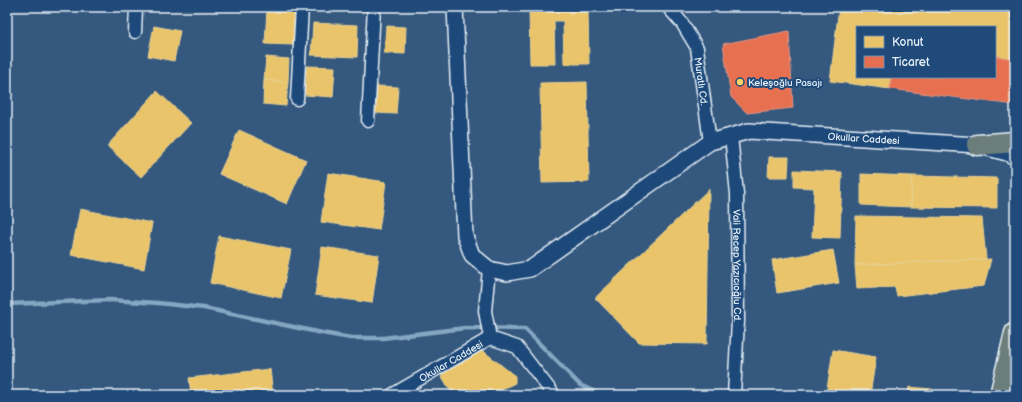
<svg xmlns="http://www.w3.org/2000/svg" width="1022" height="402" viewBox="0 0 1022 402" font-family="'Balsamiq Sans',sans-serif">
<rect width="100%" height="100%" fill="#35587e"/>
<filter id="ink" filterUnits="userSpaceOnUse"><feTurbulence type="fractalNoise" baseFrequency=".025" numOctaves="2"/><feDisplacementMap in="SourceGraphic" scale="8" xChannelSelector="R" yChannelSelector="G"/><feConvolveMatrix kernelMatrix="1 2 1 2 8 2 1 2 1" color-interpolation-filters="sRGB"/></filter>
<g filter="url(#ink)">
<path fill="#e9c46a" stroke="#e9d295" d="M267 7H295L293 45 265 44Z
M345 7H367V11L345 10Z
M529 7H588L589 64H564L563 21H554L555 64H530Z
M839 7H990L1015 10V59L995 56V27H857V77H891L890 89 830 81Z
M313 23 358 25 357 57 311 55Z
M154 26 180 31 174 61 148 56Z
M386 26 406 27 405 54 384 53Z
M266 57 289 59 288 82 264 80Z
M307 66 335 67 333 97 305 95Z
M264 80 288 82 286 106 263 104Z
M587 82 589 182 542 183 540 83Z
M377 86 398 87 396 114 376 113Z
M157 91 191 123 141 177 107 146Z
M239 130 306 160 287 204 219 174Z
M769 157H789L788 177H768Z
M794 170 842 172 840 238 812 237 814 188 794 187Z
M328 173 386 182 379 230 321 222Z
M861 174 912 176 911 207 861 205Z
M912 176 997 178V208L911 207Z
M709 189 707 344 639 343 595 298Z
M80 209 152 223 144 269 71 255Z
M856 216 982 218 986 259 855 265Z
M219 236 291 250 281 298 210 283Z
M322 247 379 255 372 303 315 295Z
M833 250 839 283 777 293 772 260Z
M991 259 984 286 897 296 895 287 857 289 855 265Z
M482 350 515 376V383L490 395H453L441 375Z
M833 350 876 357 870 395H826Z
M270 369 273 395H191L189 378Z
M909 387 932 389 931 395H908Z"/>
<path fill="#e76f51" stroke="#e79683" d="M990 7H1015V10Z
M789 31 793 108 747 113 731 97 723 44Z
M995 56 1015 59V105L890 89 891 77H995Z"/>
<g fill="none" stroke-linecap="round" stroke-linejoin="round">
<path stroke="#84a7c2" stroke-width="4.5" d="M7 304 110 300 158 303 204 308 322 333 351 338H383L465 328 525 329 580 385 601 395"/>
<g stroke="#e8f1f8" stroke-width="15">
<g id="minor">
<path id="s1" d="M668 7 682 23 697 48 710 142"/>
<path d="M135 32 136 7"/>
<path d="M297 99 302 7"/>
<path d="M368 121 374 7"/>
<path id="s2" d="M731 136 737 194 738 321 734 395"/>
<path d="M489 269 485 311 490 338"/>
<path d="M490 338 517 347 554 395"/>
<path id="s3" d="M392 395 490 338"/>
</g>
</g>
<g stroke="#e8f1f8" stroke-width="18">
<g id="tertiary">
<path id="s4" d="M455 7 465 236 472 255 489 269 507 273 530 269 710 142 749 131 977 145 1007 153 1015 157"/>
</g>
</g>
<g stroke="#e8f1f8" stroke-width="23">
<path id="trunk" d="M977 145 1015 142
M1000 395 1015 333"/>
</g>
<use href="#minor" stroke="#1f4a7a" stroke-width="12"/>
<use href="#tertiary" stroke="#1f4a7a" stroke-width="15"/>
<use href="#trunk" stroke="#6c7e7c" stroke-width="20"/>
</g>
</g>
<circle fill="#ffd166" stroke="#1f4a7a" stroke-width="1.5" cx="740" cy="82" r="4"/>
<g text-anchor="middle" stroke-width="4" stroke-linejoin="round" paint-order="stroke">
<g font-size="10" fill="#e8f1f8" stroke="#1f4a7a">
<text dy="4" stroke="none"><textPath href="#s1" startOffset="84">Muratlı Cd.</textPath></text>
<text dy="4" stroke="none"><textPath href="#s4" startOffset="689">Okullar Caddesi</textPath></text>
<text dy="4" stroke="none"><textPath href="#s2" startOffset="130">Vali Recep Yazıcıoğlu Cd.</textPath></text>
<text dy="4" stroke="none"><textPath href="#s3" startOffset="68">Okullar Caddesi</textPath></text>
</g>
<g font-size="10" fill="#e8f1f8" stroke="#1f4a7a" text-anchor="start">
<text x="748" y="86">Keleşoğlu Pasajı</text>
</g>
</g>
<rect width="1022" height="402" fill="none" stroke="#1f4a7a" stroke-width="24"/>
<rect x="12" y="12" width="998" height="378" fill="none" stroke="#e8f1f8" stroke-width="1.5" filter="url(#ink)"/>
<rect x="856" y="26" width="140" height="52" fill="#1f4a7a" stroke="#6f8dac"/>
<rect x="864" y="36" width="20" height="12" fill="#e9c46a" stroke="#6f8dac"/>
<text x="892" y="46" font-size="12" fill="#e8f1f8">Konut</text>
<rect x="864" y="56" width="20" height="12" fill="#e76f51" stroke="#6f8dac"/>
<text x="892" y="66" font-size="12" fill="#e8f1f8">Ticaret</text>
</svg>
